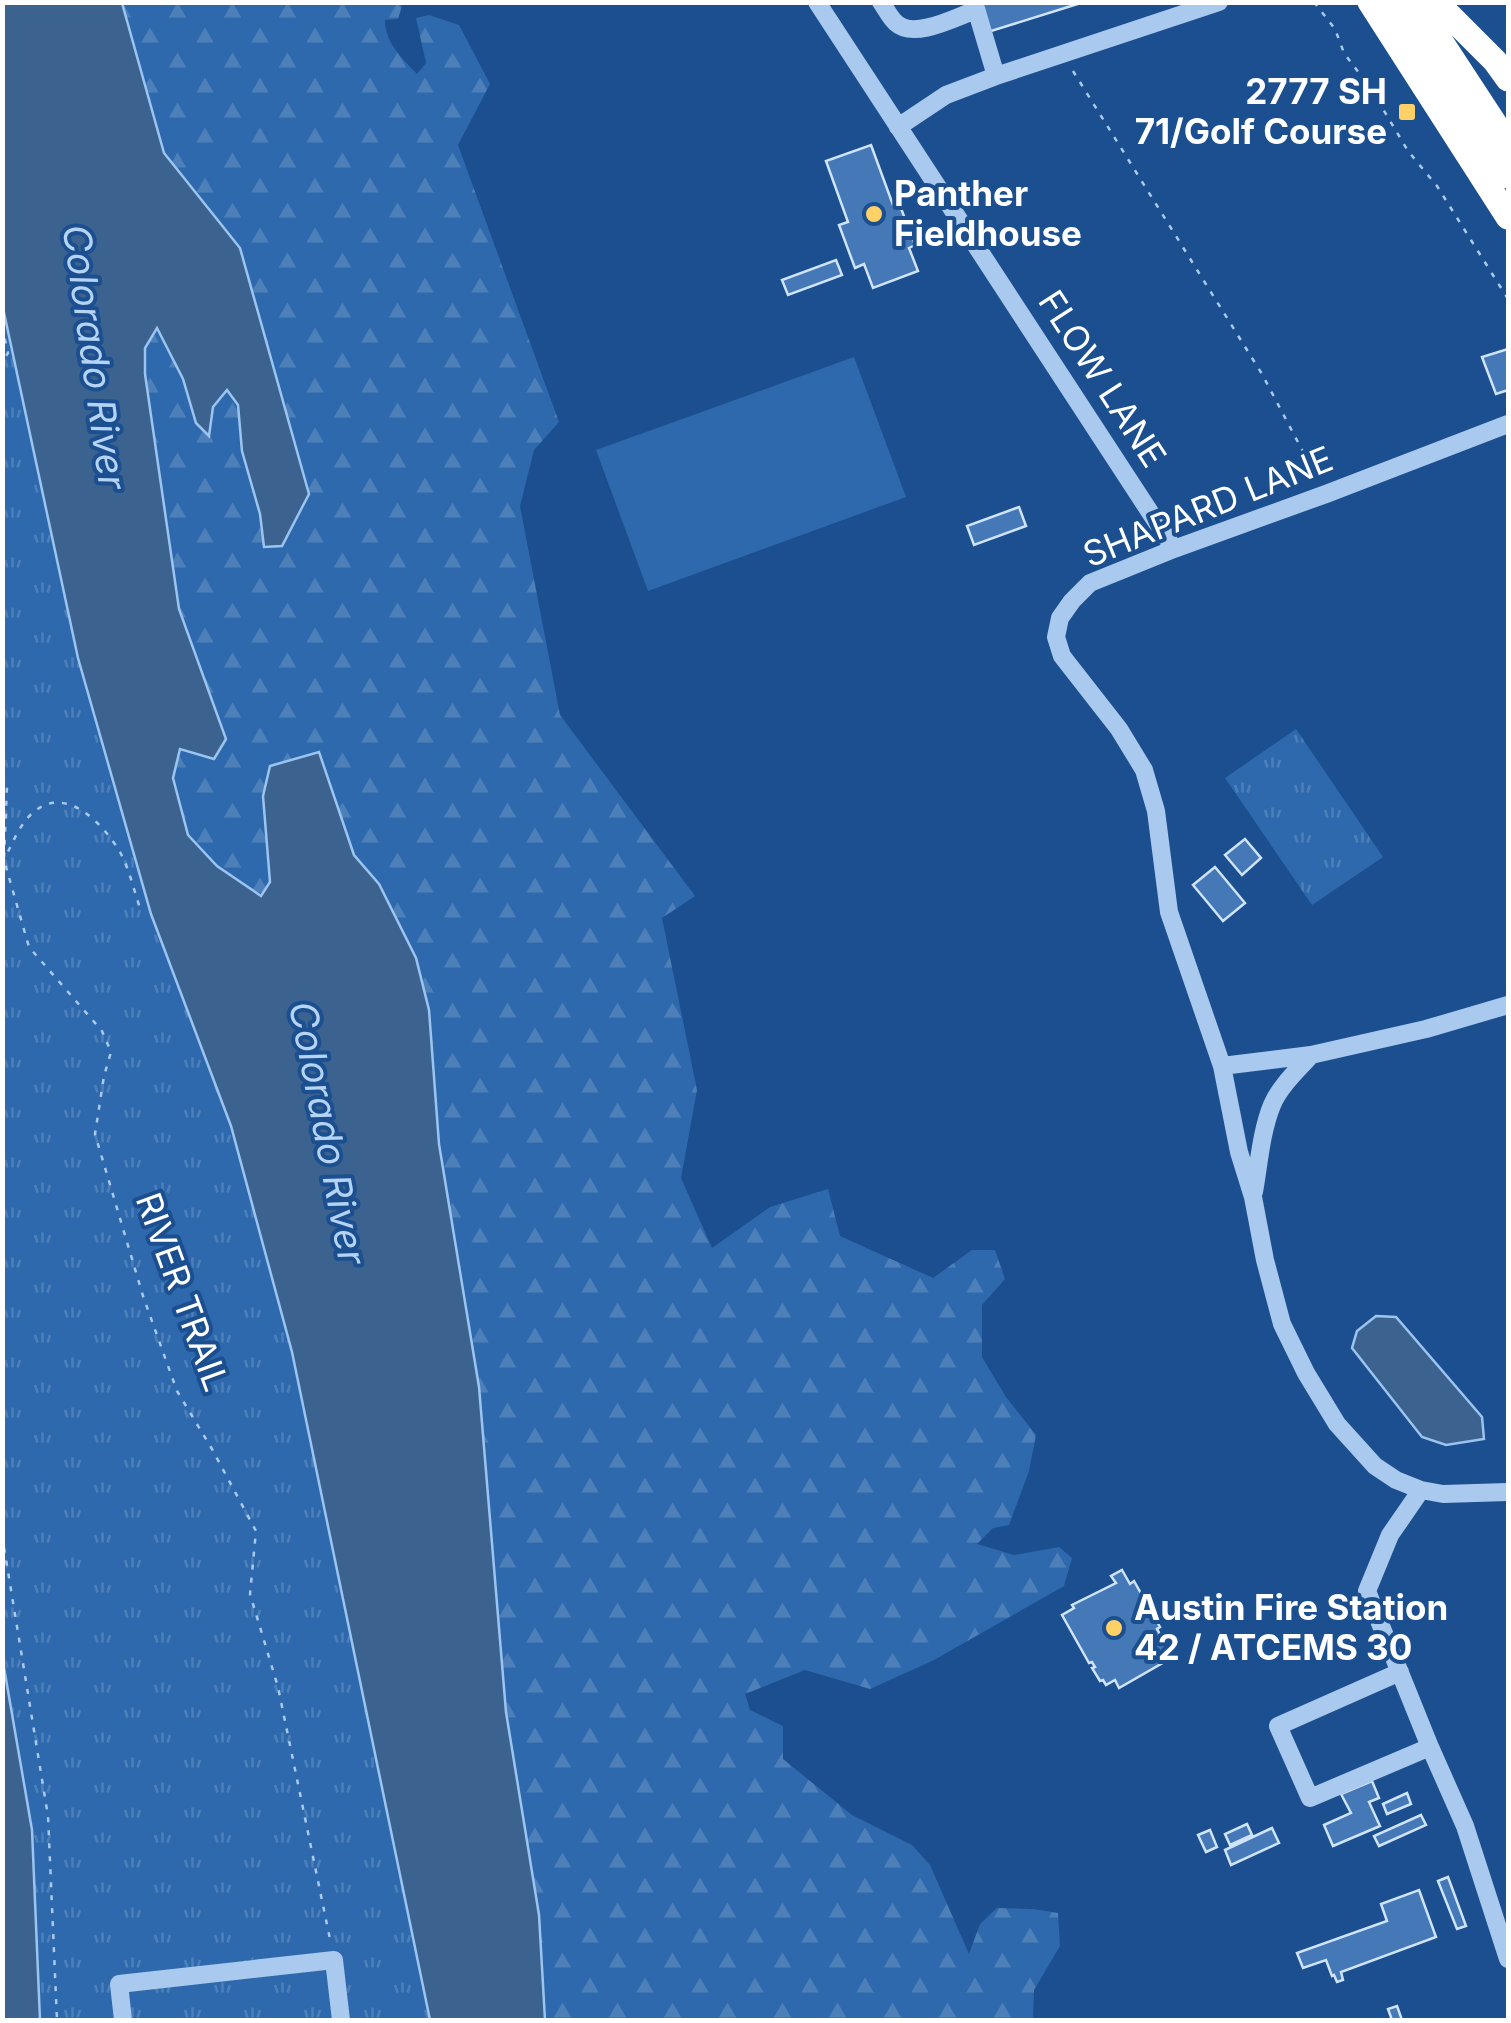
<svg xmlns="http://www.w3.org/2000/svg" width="1511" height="2023" viewBox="0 0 1511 2023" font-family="Inter,sans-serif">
<defs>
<pattern id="forest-firs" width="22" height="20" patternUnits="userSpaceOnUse" patternTransform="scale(2.5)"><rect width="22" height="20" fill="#2e69ad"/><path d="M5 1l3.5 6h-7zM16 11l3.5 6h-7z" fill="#4d80b9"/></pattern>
<pattern id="park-tufts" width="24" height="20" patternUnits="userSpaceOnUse" patternTransform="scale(2.5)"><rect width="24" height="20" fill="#2e69ad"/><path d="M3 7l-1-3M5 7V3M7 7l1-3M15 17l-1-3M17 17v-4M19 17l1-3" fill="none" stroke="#4d80b9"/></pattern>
</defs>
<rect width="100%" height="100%" fill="#1b4f8f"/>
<path fill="#2e69ad" d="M854 357 906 497 648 591 596 450Z"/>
<path fill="url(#forest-firs)" d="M122 3H400L402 6 398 19 385 20C385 43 402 58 417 74L426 63 416 18 429 15 459 25 490 84 458 145 559 422 534 450 520 506 560 715 695 896 662 918 697 1090 681 1178 712 1248 770 1207 828 1189 840 1236 933 1278 972 1250H995L1005 1279 982 1305V1357L1006 1397 1036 1435 1029 1471 1009 1525 993 1528 977 1544 1014 1555 1059 1547 1072 1558 1064 1586 934 1660 870 1689 805 1670 745 1694 750 1710 783 1726V1759L852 1815 912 1845 930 1865 969 1954 980 1924 997 1908 1033 1909 1058 1913 1060 1946 1034 1990 1033 2020H545L539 1914 506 1712 479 1387 439 1144 429 1010 379 884 354 855 319 753 263 796 270 882 260 896 217 866 188 835 173 778 180 748 225 739 179 609 145 374V348L158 327 183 379 196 423 208 434 212 407 228 390 238 405 242 451 260 514 264 547 240 248 164 153Z"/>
<path fill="url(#park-tufts)" d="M2 308 78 658 151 914 231 1126 292 1352 430 2020H3Z
M1296 729 1383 857 1312 905 1225 778Z"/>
<path fill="#3c6290" stroke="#9cc4f0" stroke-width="2.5" d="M2 3H122L164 153 240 248 309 494 282 546 264 547 260 514 242 451 238 405 227 390 213 407 209 436 196 423 183 379 157 328 145 348V374L179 609 226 739 214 759 180 749 173 778 188 835 217 866 261 896 270 882 263 796 270 766 319 752 354 855 379 884 416 958 429 1010 439 1144 479 1387 506 1712 539 1915 545 2020H430L292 1352 231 1126 151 914 78 658 3 308Z
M1376 1316 1396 1317 1482 1417 1484 1439 1446 1445 1422 1437 1352 1348 1357 1331Z
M2 1656 32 1830 40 2020H3Z"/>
<path fill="#4478b7" stroke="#cfe3fa" stroke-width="2.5" d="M979 2H1084L988 32Z
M871 145 893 205 899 203 915 245 909 248 918 271 873 288 864 264 855 268 839 225 848 222 826 161Z
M836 260 842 275 788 295 782 280Z
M1508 349V390L1496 394 1482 357Z
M1019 507 1026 526 974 545 967 526Z
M1245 839 1261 858 1242 875 1225 855Z
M1215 867 1245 903 1223 921 1193 885Z
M1122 1570 1130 1584 1134 1581 1160 1627 1157 1629 1173 1657 1119 1688 1115 1680 1106 1685 1103 1680 1100 1681 1092 1668 1095 1667 1092 1662 1089 1663 1062 1615 1074 1608 1072 1605 1116 1583 1111 1576Z
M1372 1781 1379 1798 1369 1802 1380 1826 1333 1846 1324 1825 1351 1813 1341 1794Z
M1407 1793 1411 1804 1387 1814 1383 1804Z
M1421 1815 1426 1825 1379 1846 1374 1836Z
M1247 1824 1252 1835 1230 1845 1225 1834Z
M1272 1828 1279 1843 1231 1865 1225 1850Z
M1210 1830 1217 1847 1206 1852 1198 1835Z
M1448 1877 1466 1926 1457 1929 1438 1881Z
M1419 1890 1436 1937 1341 1972 1343 1980 1337 1982 1334 1975 1332 1976 1326 1960 1303 1968 1297 1953 1387 1921 1381 1904Z
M1397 2006 1402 2020H1392L1388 2009Z"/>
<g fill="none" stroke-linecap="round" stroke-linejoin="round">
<path stroke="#a9c9ee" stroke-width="2.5" stroke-dasharray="5 8" stroke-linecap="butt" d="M1314 2 1335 29 1344 53 1371 89 1408 151 1437 186 1508 299
M1073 71 1262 374 1318 480
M2 326 8 353 2 362
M2 776 7 786 4 860 29 947 102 1031 111 1052 104 1076 95 1134 143 1296 177 1391 212 1449 256 1531 250 1594 278 1687 331 1944
M2 863C12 846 19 823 35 811 67 785 104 825 120 852 130 871 134 891 141 911
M2 1535 48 1816 57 2020"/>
<path stroke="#a9c9ee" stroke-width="18" d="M817 2 1174 549
M881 2C886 9 890 18 896 23 914 40 956 17 976 10
M974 2 996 76
M898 127 946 95 996 76 1219 2
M1508 424 1326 494 1174 549 1090 583 1072 601 1060 618 1056 637 1062 656 1119 729 1144 770 1156 811 1169 912 1222 1066 1239 1152 1253 1197 1265 1260 1282 1324 1306 1373 1337 1424 1375 1466 1396 1480 1421 1490 1443 1494 1508 1492
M1222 1066 1311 1055 1426 1029 1508 1005
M1254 1192C1259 1164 1261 1132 1272 1105 1280 1086 1297 1071 1311 1055
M1400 1672 1278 1726 1310 1798 1430 1747 1367 1591 1390 1535 1421 1490
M1430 1747 1465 1826 1508 1959
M123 2020 119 1984 334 1960 341 2020"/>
<path stroke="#fff" stroke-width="25" d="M1370 2 1508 217
M1393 2 1508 176
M1415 2 1508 144
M1436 2 1495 61 1508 79"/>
</g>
<g fill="#ffd166" stroke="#1b4f8f" stroke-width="4">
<rect x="1397" y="102" width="20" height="20" rx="5"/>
<circle cx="874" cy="214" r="10"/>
<circle cx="1114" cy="1628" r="10"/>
</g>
<g text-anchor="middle" stroke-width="8" stroke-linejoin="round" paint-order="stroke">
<g font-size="35" font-weight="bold" fill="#fff" stroke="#1b4f8f" text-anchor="start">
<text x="1387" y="104" text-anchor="end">2777 SH<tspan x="1387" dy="40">71/Golf Course</tspan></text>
<text x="894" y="206">Panther<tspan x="894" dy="40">Fieldhouse</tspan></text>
<text x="1134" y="1620">Austin Fire Station<tspan x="1134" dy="40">42 / ATCEMS 30</tspan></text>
</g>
<g font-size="35" fill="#fff" stroke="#1b4f8f">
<text transform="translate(1102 379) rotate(57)" y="12">FLOW LANE</text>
<text transform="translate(1208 507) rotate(-22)" y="12">SHAPARD LANE</text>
<text transform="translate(182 1292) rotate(70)" y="12">RIVER TRAIL</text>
</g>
<g font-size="38" font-style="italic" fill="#b5d3f5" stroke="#1b4f8f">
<text transform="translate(94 357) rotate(82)" y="13">Colorado River</text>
<text transform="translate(327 1133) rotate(79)" y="13">Colorado River</text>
</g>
</g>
<rect width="1511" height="2023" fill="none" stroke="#ffffff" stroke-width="10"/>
</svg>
